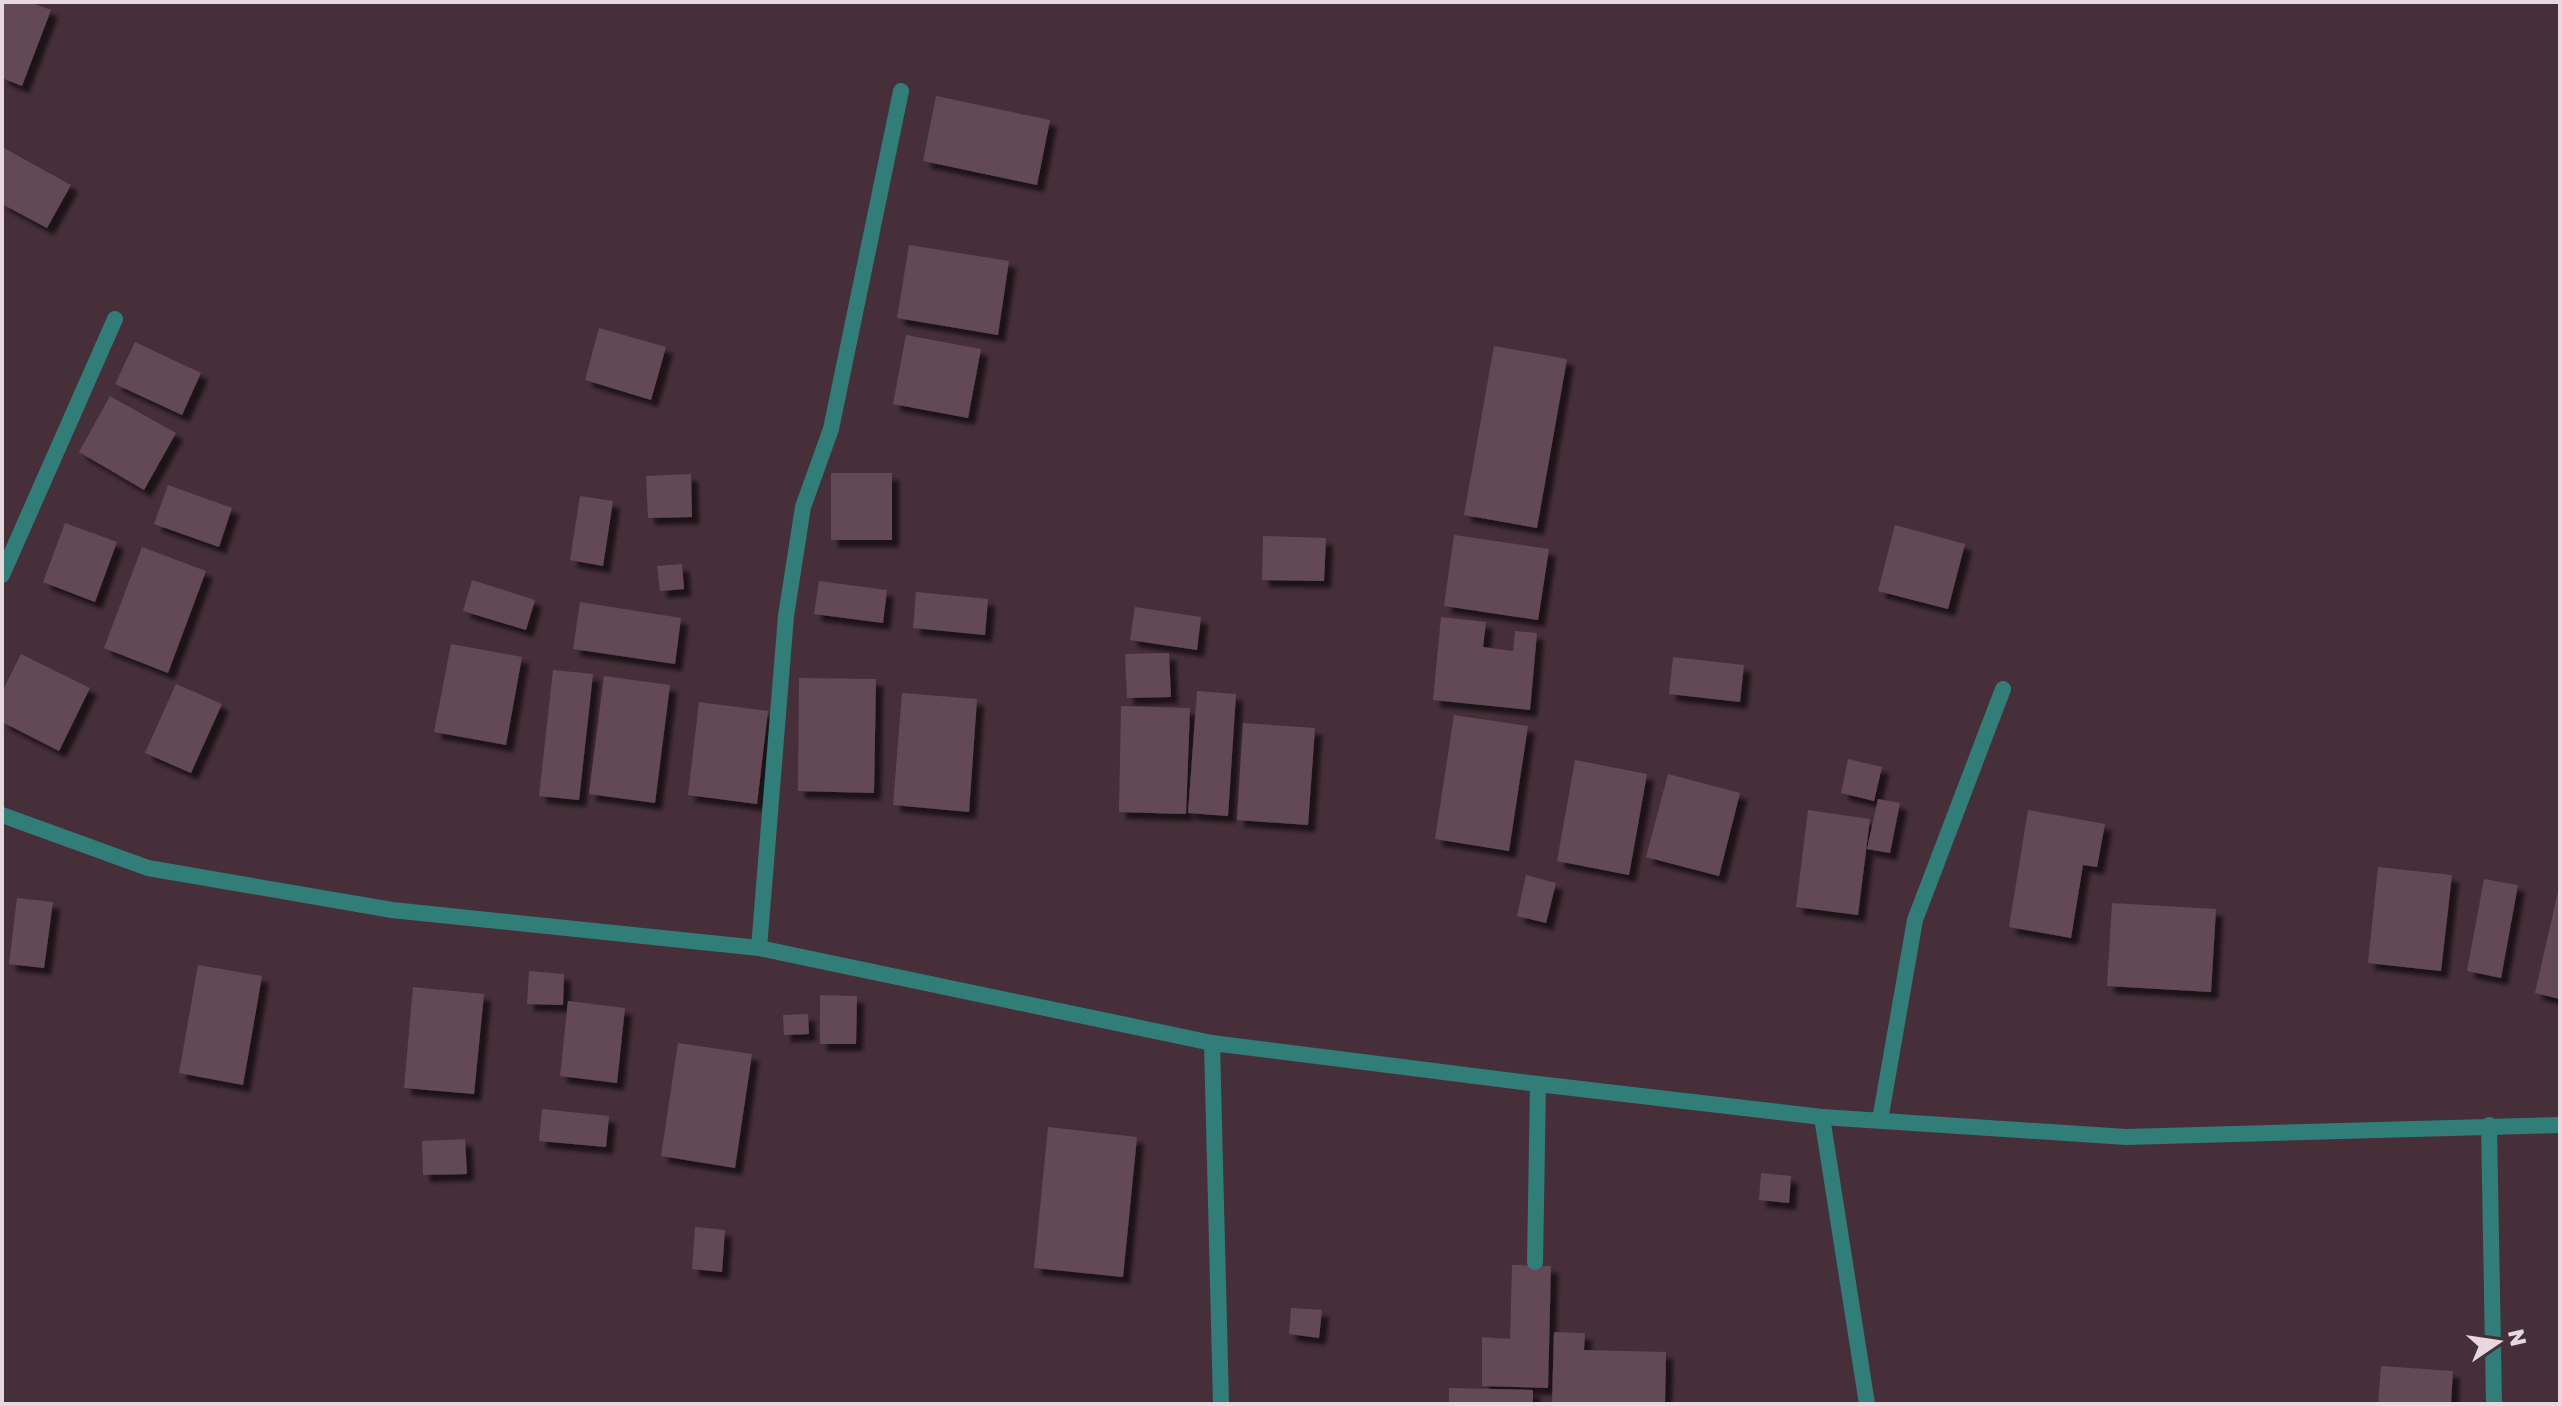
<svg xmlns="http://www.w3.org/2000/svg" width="2562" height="1406" viewBox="0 0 2562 1406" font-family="'Golos Text',sans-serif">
<defs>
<filter id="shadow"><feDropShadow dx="7" dy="7" stdDeviation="2" flood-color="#0009"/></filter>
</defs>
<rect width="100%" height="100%" fill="#462f39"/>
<path fill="#624954" filter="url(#shadow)" d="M2 2H30L51 10 22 86 2 78Z
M936 96 1050 120 1037 185 923 161Z
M2 147 71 185 47 228 2 204Z
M909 245 1009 261 998 335 897 318Z
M599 328 666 347 651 400 585 380Z
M906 335 981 349 968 418 893 404Z
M135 342 201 373 182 415 115 384Z
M1494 346 1567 359 1537 528 1464 515Z
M110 396 176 433 144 490 79 452Z
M831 473H892V540H831Z
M691 474 692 517 648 518 646 476Z
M168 485 232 508 219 547 154 524Z
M580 496 613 501 603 566 570 560Z
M65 523 117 542 95 602 43 582Z
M1895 525 1965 544 1948 609 1878 591Z
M1454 535 1549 549 1538 620 1444 606Z
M1263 536 1326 538 1324 581 1262 580Z
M142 547 206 571 168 673 104 648Z
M682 564 684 589 660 591 657 566Z
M472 580 535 600 526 630 463 611Z
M819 581 887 590 883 623 814 614Z
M916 592 988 599 985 635 913 628Z
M580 602 681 618 675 664 573 649Z
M1135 607 1201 617 1197 650 1130 640Z
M1441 617 1486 622 1483 647 1513 651 1515 631 1537 633 1530 710 1433 700Z
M451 644 522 657 506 745 434 732Z
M1169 653 1171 697 1127 698 1125 654Z
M21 654 90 688 59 751 2 722V692Z
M1673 657 1744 665 1740 702 1669 694Z
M553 670 593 674 579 800 539 796Z
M604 676 670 685 655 803 589 794Z
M799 678 876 679 874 793 798 791Z
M176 684 222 704 191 773 145 753Z
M1197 691 1236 694 1228 816 1188 813Z
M902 693 977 699 969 812 893 805Z
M699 702 768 711 757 804 688 795Z
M1121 706 1190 708 1186 814 1119 812Z
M1454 715 1528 726 1509 851 1435 839Z
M1243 723 1315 728 1308 825 1237 820Z
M1848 759 1882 767 1874 801 1841 793Z
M1575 760 1647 774 1629 875 1557 861Z
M1668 774 1740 793 1719 876 1646 857Z
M1878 799 1900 803 1890 853 1867 849Z
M1808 810 1870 819 1858 915 1796 907Z
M2028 810 2105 824 2097 867 2083 865 2071 938 2009 927Z
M2378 867 2452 875 2441 971 2368 963Z
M1526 875 1556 883 1546 923 1517 916Z
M2484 879 2518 885 2501 978 2467 971Z
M2559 887H2560V999L2535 993Z
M17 898 53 902 44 968 9 964Z
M2112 903 2216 909 2211 992 2107 986Z
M198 965 262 976 243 1085 179 1073Z
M529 971 564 974 563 1005 527 1004Z
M413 987 484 994 474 1094 404 1088Z
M820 995 857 996 856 1044H820Z
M568 1001 625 1008 617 1083 560 1076Z
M808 1014 809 1034 784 1035 783 1015Z
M678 1043 752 1054 735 1168 661 1156Z
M542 1109 609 1116 606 1147 539 1141Z
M1048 1127 1137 1137 1123 1277 1034 1268Z
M465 1139 467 1174 423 1175 422 1141Z
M1761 1173 1791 1176 1789 1203 1759 1200Z
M695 1227 725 1230 722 1272 692 1269Z
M1512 1265 1551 1266 1548 1388 1482 1386V1337L1510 1339Z
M1291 1308 1322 1310 1319 1338 1289 1334Z
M1554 1332 1585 1333 1584 1350 1666 1352 1665 1404H1552Z
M2381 1366 2453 1371 2451 1404H2378Z
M1449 1388 1533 1390V1404H1449Z"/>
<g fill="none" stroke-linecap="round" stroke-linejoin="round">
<path stroke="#317e78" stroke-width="16" d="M1822 1117 1867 1404
M1535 1262 1538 1084"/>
<path stroke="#317e78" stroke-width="16" d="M2 575 115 319
M2 815 148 868 392 910 759 948 1212 1043 1538 1084 1822 1117 2126 1137 2560 1125
M759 948 786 616 803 507 831 429 901 91
M1212 1043 1221 1404
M1880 1120 1915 920 2003 689
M2489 1125 2494 1404"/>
</g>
<rect width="2562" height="1406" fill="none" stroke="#e7d7de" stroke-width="8"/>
<g transform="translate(2498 1342) rotate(77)" stroke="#462f39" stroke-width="6" paint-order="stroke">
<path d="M0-6L14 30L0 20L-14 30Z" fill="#e7d7de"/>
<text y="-12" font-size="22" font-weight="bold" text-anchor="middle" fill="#e7d7de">N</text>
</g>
</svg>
